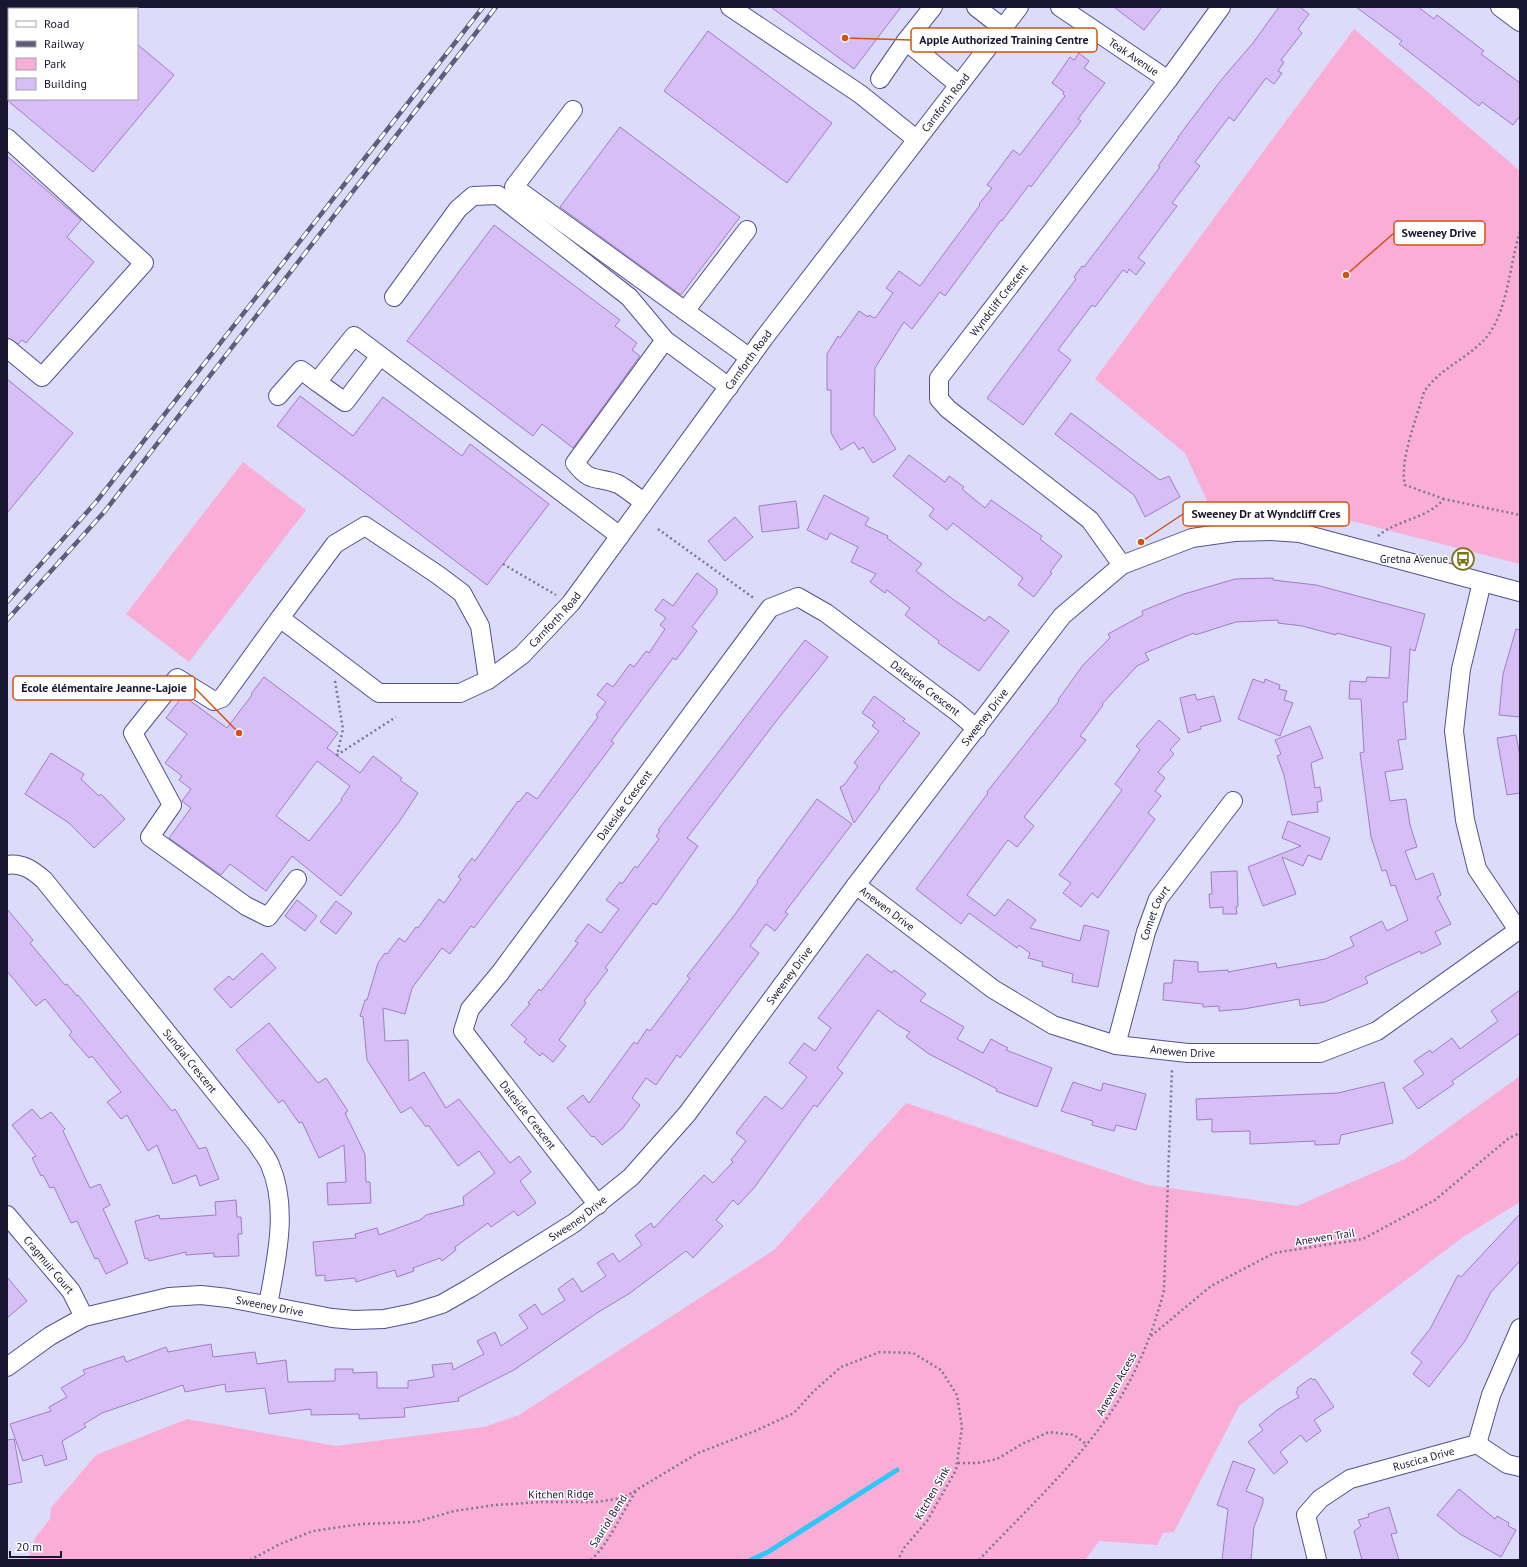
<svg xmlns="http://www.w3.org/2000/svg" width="1527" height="1567" viewBox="0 0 1527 1567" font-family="'PT Sans',sans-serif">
<rect width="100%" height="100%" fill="#dcdbf9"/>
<path fill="#faadd6" d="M1354 29 1520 171V564L1301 508 1271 502 1209 505 1185 453 1095 379Z
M243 462 306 510 189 662 126 614Z
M1520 1076V1202L1463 1237 1239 1406 1174 1532 1163 1533 1157 1545 1099 1541 1085 1560H28L35 1538 50 1519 51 1508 96 1455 187 1419 336 1446 484 1427 519 1415 774 1250 906 1103 1148 1185 1297 1206 1405 1159Z"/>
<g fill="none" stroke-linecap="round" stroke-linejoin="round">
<path stroke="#31c6f8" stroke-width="5" d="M751 1560 768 1552 897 1470"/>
</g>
<path fill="#d8bef6" stroke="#9f7fc1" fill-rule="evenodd" d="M771 7H901L854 69Z
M1114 7H1162L1144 30Z
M1279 7H1300L1309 14 1298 29 1302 33 1281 60 1284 62 1278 71 1282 73 1274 84 1266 78 1234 121 1229 117 1195 162 1200 166 1172 203 1177 206 1138 258 1145 263 1136 275 1129 269 1127 273 1123 270 1095 307 1092 305 1058 350 1071 360 1023 425 987 398 1076 279 1074 277 1082 266 1084 267 1160 167 1158 166 1179 137H1178L1222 79 1253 43Z
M1356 7H1418L1434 19 1437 15 1484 51 1481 54 1520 83V116L1513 125 1482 102 1479 106 1399 44 1402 41Z
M708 31 832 123 787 183 664 91Z
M137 44 174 75 93 172 7 100 137 99Z
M1079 53 1089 61 1084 68 1105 83 1078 119 1081 121 1031 187 1029 185 1002 221 1001 220 945 296 940 292 912 329 904 322 875 368 874 415 896 449 873 463 863 447 859 450 854 442 841 450 831 433V390H827V354L838 336 840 338 859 311 868 317 869 315 874 318 876 317 893 293 886 288 899 271 920 286 980 205 979 204 992 188 987 185 1013 150 1020 155 1065 96 1063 94 1064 92 1052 83 1070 57 1074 60Z
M620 127 740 217 681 295 560 207Z
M7 156 81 220 67 237 94 262 26 343 22 340 18 344 7 338Z
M494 225 620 320 615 326 637 343 632 350 640 356 573 448 542 424 533 436 407 341Z
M7 379 73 433 7 513Z
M300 396 353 436 383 397 462 456 470 444 549 504 487 585 277 426Z
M1071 413 1160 480 1169 476 1180 497 1145 517 1134 495 1055 434Z
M909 455 945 482 949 476 964 487 962 489 985 508 991 500 1042 536 1040 539 1062 556 1050 572 1052 573 1034 597 1018 585 1023 578 953 523 947 530 929 516 934 509 893 476Z
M824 495 869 518 865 525 888 536 887 538 922 564 916 571 954 600 985 621 989 616 1009 631 979 671 938 643 939 641 905 615 910 608 887 590 885 593 870 582 876 574 851 562 858 547 830 533 827 540 807 530Z
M796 501 799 528 762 532 759 506Z
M735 517 753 537 725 561 708 541Z
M697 573 717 589V594L692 627 697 631 676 660 673 658 611 741 614 743 474 928 471 926 450 954 442 948 412 988 405 1014 383 1008 385 1041 408 1040 409 1081 424 1072 446 1108 459 1099 510 1163 519 1156 531 1172 520 1181 536 1203 518 1216 514 1211 491 1227 488 1223 455 1247 456 1250 442 1261 440 1258 413 1268 414 1271 397 1277 395 1270 356 1282 355 1278 325 1281V1275L316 1276 313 1242 356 1238 355 1234 377 1228 379 1235 420 1220 426 1215 464 1205 463 1197 495 1173 479 1151 458 1166 428 1125 426 1127 411 1107 401 1113 367 1060 363 1017 360 1016 365 1000H367L378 963 385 953 387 954 399 938 405 942 416 927 418 928 439 899 444 903 461 879 458 877 472 858 475 861 518 801 519 802 527 792 537 799 598 717 596 715 606 702 597 695 607 683 613 687 630 664 634 667 646 651 649 653 665 629 660 625 666 618 655 610 663 599 673 606Z
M1273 578V580L1316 585 1425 614 1415 651 1410 649 1407 702H1403L1406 739 1398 740 1403 769 1385 772 1390 801 1406 799 1410 825 1417 847 1405 851 1416 880 1433 873 1441 895 1437 897 1451 924 1435 932 1441 944 1421 954 1420 951 1365 977 1368 983 1325 1002 1300 1006 1299 999 1244 1009 1219 1011V1006L1203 1007V1004L1163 1000 1164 983H1172L1174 960 1198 962V972L1228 970V972L1276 963 1277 968 1325 959 1354 946 1350 937 1382 921 1387 931 1408 920 1395 885 1391 886 1386 870 1382 871 1371 837 1360 753 1364 752 1361 699H1349L1350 681 1366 682 1367 677 1389 678 1391 647 1337 633 1336 635 1302 626 1278 623V620L1236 622 1195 635 1194 633 1145 653 1149 660 1137 666 1102 704 1103 705 1080 736 1086 740 1024 817 1034 826 1017 847 1008 840 967 895 995 916 1008 899 1036 920 1030 928 1080 941 1084 925 1109 931 1098 987 1072 982 1073 974 1042 966 1043 962 1028 958 1030 953 1019 945 1017 948 969 913 961 924 916 889 988 793 987 792 1059 701 1058 700 1083 665 1110 638 1108 634 1143 615 1142 611 1184 594 1235 579Z
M1516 629 1520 630V717L1499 715 1503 674Z
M805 640 828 657 777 720 687 838 698 846 656 905 653 903 605 968 608 970 584 1001 586 1003 559 1040 566 1046 553 1062 542 1053 540 1056 524 1042 527 1039 511 1025 530 1004 528 1003 539 989 541 991 552 977 578 943 575 941 588 924 601 933 619 909 606 900 620 882 622 884 635 866 637 868 659 839 656 836 660 831 658 830Z
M264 677 338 733 327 748 360 773 373 756 402 778 400 780 418 793 399 822 341 896 292 856 266 891 230 864 221 875 169 838 191 808 182 801 191 789 179 780 182 776 165 763 187 734 166 718 182 697 184 698 185 697 227 728 252 695 251 694ZM317 761 350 786 341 799 342 800 309 841 276 816Z
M1253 679 1264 683 1265 679 1280 685 1279 689 1287 691 1284 700 1293 703 1280 736 1238 719Z
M1195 694 1197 700 1214 696 1221 721 1200 727 1201 729 1188 733 1180 698Z
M874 696 905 719 903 721 920 733 879 787 880 788 854 823 840 787 844 785 858 766 854 763 879 731 872 726 875 722 862 713Z
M1159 720 1180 739 1170 750 1174 754 1158 772 1165 778 1155 791 1161 796 1148 813 1155 819 1098 898 1092 893 1081 907 1063 893 1071 883 1059 875 1122 790 1115 784 1140 750 1136 746Z
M1310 726 1323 758 1311 763 1315 788 1320 787 1322 801 1317 802 1318 812 1292 815 1284 775 1277 756 1281 754 1275 740Z
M1516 735 1520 756V793L1507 795 1497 738Z
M51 753 84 774 81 779 99 796 101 794 125 819 94 848 69 823 25 794Z
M817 799 852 824 785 912 788 914 775 931 766 924 750 946 759 953 680 1058 677 1055 656 1085 646 1078 632 1098 640 1105 622 1129 602 1145 594 1136 592 1137 567 1108 583 1095 589 1103 634 1042 637 1044 647 1029 650 1031 690 978 687 976 736 913 758 882 757 881Z
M1288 821 1330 838 1321 860 1308 855 1303 866 1282 857 1296 894 1263 906 1248 867 1301 846 1282 838Z
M1237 871 1238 906 1236 907 1237 914H1223V907L1210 908 1209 894H1212L1211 872Z
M297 900 317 916 305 931 285 916Z
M336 901 352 913 336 934 320 922Z
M7 909 33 940 30 943 65 985 67 984 77 996 78 995 172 1111 175 1109 199 1149 206 1147 219 1179 200 1186 196 1175 173 1184 157 1145 148 1151 127 1115 121 1119 107 1102 121 1092 92 1056 89 1058 69 1035 72 1032 45 999 36 1006 7 971Z
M262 953 276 968 231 1008 214 989 229 976 233 980Z
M867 954 892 973 894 970 926 994 920 1001 964 1027 957 1039 983 1053 991 1039 1008 1048 1006 1050 1052 1068 1037 1107 996 1091 997 1089 929 1054 906 1037 910 1032 899 1026 878 1010 837 1068 843 1073 817 1107 814 1105 754 1188 738 1205 733 1200 716 1220 723 1226 693 1258 686 1251 630 1293 597 1313 514 1370 458 1398 459 1401 404 1408 405 1417 359 1419V1414L311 1415V1409L269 1414 265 1388 226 1392 225 1384 185 1392 183 1385 102 1413 84 1424 86 1427 62 1441 67 1459 45 1466 42 1455 23 1461 10 1424 51 1411 49 1407 67 1397 61 1388 85 1374 83 1370 124 1356 126 1362 166 1347 168 1352 211 1344 213 1357 255 1352 257 1364 286 1360 288 1382 335 1381V1369H353V1373L377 1372V1388H408V1381L434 1377 432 1365 452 1363 453 1370 484 1354 477 1341 495 1332 501 1346 528 1328 519 1315 535 1304 542 1315 565 1300 558 1289 573 1278 582 1292 606 1276 597 1263 613 1253 619 1262 642 1245 635 1235 651 1223 654 1228 704 1175 713 1183 733 1162 731 1160 746 1141 736 1133 765 1096 782 1109 807 1077 789 1063 804 1043 815 1051 831 1028 818 1018Z
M1520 990V1033L1452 1081 1454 1084 1418 1109 1403 1088 1424 1074 1414 1061 1430 1050 1432 1053 1452 1038 1460 1049 1498 1021 1491 1011Z
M269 1023 318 1083 326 1078 348 1111 345 1113 365 1154 366 1182H370L371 1203 328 1205 327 1183 346 1182 344 1145 319 1158 302 1122 299 1123 283 1100 279 1103 236 1050Z
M1073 1082 1101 1091 1103 1083 1146 1094 1136 1130 1116 1125 1114 1131 1092 1125 1093 1121 1061 1111Z
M1384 1082 1393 1123 1341 1135 1339 1144 1315 1145V1141L1250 1144V1131L1212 1132V1119L1197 1120 1196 1099 1338 1093Z
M32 1109 41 1119 51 1112 65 1129 63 1131 90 1188 100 1184 110 1205 103 1209 128 1263 106 1274 98 1258 95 1259 77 1221 71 1223 54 1187 50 1188 43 1175 41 1176 32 1158 36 1156 12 1125Z
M236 1200 237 1217H241L242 1234H238L239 1256 214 1257V1253L186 1255V1252L149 1261 148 1258 145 1259 135 1221 159 1215 160 1219 216 1215 215 1202Z
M1520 1214V1261L1491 1292 1465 1341 1429 1387 1413 1374 1422 1362 1411 1353 1430 1329 1458 1275 1461 1277Z
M7 1277 27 1301 7 1318Z
M1311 1378 1313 1380 1315 1379 1334 1407 1314 1420 1321 1431 1306 1442 1301 1435 1280 1452 1288 1462 1274 1474 1248 1442 1263 1430 1259 1425 1277 1410 1299 1397 1296 1392 1298 1390 1297 1388Z
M14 1439 22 1482 7 1485V1440Z
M1233 1461 1255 1469 1246 1491 1263 1498V1503L1254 1527 1251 1560H1222L1228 1509 1217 1505Z
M1459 1489 1495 1519 1497 1516 1509 1523 1508 1526 1516 1530 1501 1557 1460 1534 1437 1515Z
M1389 1507 1397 1533 1391 1534 1399 1560H1362L1354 1531 1361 1526 1358 1520 1369 1517 1368 1514Z"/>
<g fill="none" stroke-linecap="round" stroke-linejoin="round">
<g stroke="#565090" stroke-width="20">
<g id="minor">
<path d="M730 7 860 94 916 139"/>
<path d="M933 7 906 41 959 85"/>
<path d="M976 7 1003 28"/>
<path id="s1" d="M1060 7 1168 80"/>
<path d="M1500 7 1520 22"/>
<path d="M880 79 906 41"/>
<path d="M573 110 514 187 750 358"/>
<path d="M7 138 144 263 42 377 7 348"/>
<path d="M394 297 458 209 473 196 498 195 629 297 665 340 729 387"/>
<path d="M685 311 747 230"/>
<path d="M380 356 345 402 317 382 354 336 620 536"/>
<path d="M278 396 301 370 317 382"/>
<path d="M644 502C636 497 627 489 618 484 597 475 592 485 575 463L665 340"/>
<path id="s2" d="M1122 565 1090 520 948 409 939 399V378L1168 80 1221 7"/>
<path d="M1482 582 1461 669 1454 731 1465 820 1477 869 1518 930"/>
<path d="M280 618 222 698 214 701 177 678 133 733 172 805 150 837 246 906 268 917 297 879"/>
<path id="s3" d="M488 680 480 626 462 593 438 575 365 526 335 544 280 618 379 693H460L488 680 522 655 571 603 764 338 1019 7"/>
<path id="s4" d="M7 865C22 862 34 871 44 880L257 1144C261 1151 267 1157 270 1165 289 1208 276 1261 268 1305"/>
<path id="s5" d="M856 885 993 989 1053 1025 1116 1045 1188 1053H1320L1377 1031 1520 929"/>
<path id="s6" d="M1116 1045 1146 932 1158 899 1233 801"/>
<path id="s7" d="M598 1205 463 1031 470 1009 500 973 770 608 798 597 826 613 956 711 977 729"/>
<path id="s8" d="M7 1215 71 1291 84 1317"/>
<path id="s9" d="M7 1367 50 1336 84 1317 169 1297 201 1295 228 1298 332 1318 354 1320 384 1319 413 1313 442 1304 470 1288 574 1223 631 1177 687 1114 856 885 1062 616 1122 565 1192 538 1234 532 1271 531 1300 533 1520 592"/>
<path d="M1477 1444 1507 1464 1520 1467"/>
<path id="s10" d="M1317 1560 1306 1515 1320 1499 1350 1479 1477 1444 1491 1395 1520 1328"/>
</g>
</g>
<path stroke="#7a7894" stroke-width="2.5" stroke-dasharray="2 3" stroke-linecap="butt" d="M1444 499 1405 485C1399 461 1417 417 1424 392 1438 370 1466 359 1484 340 1508 314 1509 265 1520 232
M658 529 755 599
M1378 536C1398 519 1425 520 1444 499L1520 515
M503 564 556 595
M335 681 343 729 337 755 396 717
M1151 1336 1211 1286 1274 1253 1363 1239 1435 1200 1509 1138 1520 1133
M958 1463H978L997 1459 1022 1444 1049 1432 1074 1435 1086 1444
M250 1560 280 1544 313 1531 361 1524 416 1522 454 1511 495 1505 541 1502H596L623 1498 698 1453 755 1431 794 1413 813 1392 841 1367 880 1352 913 1353 941 1370 957 1395 962 1427 956 1470 927 1521 904 1548 898 1560
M591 1560C608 1545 622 1512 636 1491
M979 1560C1021 1515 1068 1472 1104 1422 1133 1383 1152 1337 1164 1290L1172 1069"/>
<use href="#minor" stroke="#fff" stroke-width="18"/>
<g stroke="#5f5d79" stroke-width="4.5">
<path id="rail" d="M7 602 96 502 483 7
M7 620 105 511 496 7"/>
</g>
<use href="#rail" stroke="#fff" stroke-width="3" stroke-dasharray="9" stroke-linecap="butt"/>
</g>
<defs>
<g id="bus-ring" transform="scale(1.15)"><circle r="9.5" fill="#fff" stroke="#787317" stroke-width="1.5"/><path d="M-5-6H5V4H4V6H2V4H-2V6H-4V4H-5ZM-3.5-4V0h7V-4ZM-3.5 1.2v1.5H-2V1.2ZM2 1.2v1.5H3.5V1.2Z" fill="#787317"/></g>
</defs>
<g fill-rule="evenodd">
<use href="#bus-ring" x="1463" y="559"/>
</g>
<g text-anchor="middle" stroke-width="3" stroke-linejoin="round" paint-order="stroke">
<g font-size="11" fill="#191631" stroke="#fff">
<text dy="4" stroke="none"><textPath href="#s1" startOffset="89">Teak Avenue</textPath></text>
<text dy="4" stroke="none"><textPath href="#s3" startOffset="1312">Carnforth Road</textPath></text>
<text dy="4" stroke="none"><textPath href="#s2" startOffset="368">Wyndcliff Crescent</textPath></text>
<text dy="4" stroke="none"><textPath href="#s3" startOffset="988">Carnforth Road</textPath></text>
<text dy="4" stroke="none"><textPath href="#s3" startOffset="664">Carnforth Road</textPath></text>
<text dy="4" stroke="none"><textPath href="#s7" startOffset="931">Daleside Crescent</textPath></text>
<text dy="4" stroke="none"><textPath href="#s9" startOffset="1265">Sweeney Drive</textPath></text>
<text dy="4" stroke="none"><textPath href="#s7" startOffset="499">Daleside Crescent</textPath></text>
<text dy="4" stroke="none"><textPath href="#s5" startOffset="39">Anewen Drive</textPath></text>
<text dy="4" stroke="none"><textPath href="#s6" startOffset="138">Comet Court</textPath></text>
<text dy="4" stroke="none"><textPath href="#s9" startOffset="941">Sweeney Drive</textPath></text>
<text dy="4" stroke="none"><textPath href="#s5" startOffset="375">Anewen Drive</textPath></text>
<text dy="4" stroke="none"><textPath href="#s4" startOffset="274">Sundial Crescent</textPath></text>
<text transform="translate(528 1115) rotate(52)" y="4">Daleside Crescent</text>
<text dy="4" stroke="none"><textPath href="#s9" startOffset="617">Sweeney Drive</textPath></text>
<text transform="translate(1325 1237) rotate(-9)" y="4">Anewen Trail</text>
<text dy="4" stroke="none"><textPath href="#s8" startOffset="65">Cragmuir Court</textPath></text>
<text dy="4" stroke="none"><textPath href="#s9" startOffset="281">Sweeney Drive</textPath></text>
<text transform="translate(1116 1384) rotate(-61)" y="4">Anewen Access</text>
<text dy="4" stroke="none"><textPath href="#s10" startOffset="180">Ruscica Drive</textPath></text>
<text transform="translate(932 1493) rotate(-60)" y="4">Kitchen Sink</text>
<text transform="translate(561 1494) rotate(-1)" y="4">Kitchen Ridge</text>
<text transform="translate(608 1521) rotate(-58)" y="4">Sauriol Bend</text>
</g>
<g font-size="11" fill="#191631" stroke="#fff" text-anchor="end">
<text x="1448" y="563">Gretna Avenue</text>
</g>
</g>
<path fill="none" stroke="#d35210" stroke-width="1.5" d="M845 38L911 40M1346 275L1394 233M1141 542L1183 514M239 733L195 688"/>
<g fill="#d35210" stroke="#fff" stroke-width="1.5">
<circle cx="845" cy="38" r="4"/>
<circle cx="1346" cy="275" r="4"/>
<circle cx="1141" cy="542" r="4"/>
<circle cx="239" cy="733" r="4"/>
</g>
<g fill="#fff" stroke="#d35210" stroke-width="1.5">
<rect x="911" y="28" width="186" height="24" rx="4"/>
<rect x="1394" y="221" width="91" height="24" rx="4"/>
<rect x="1183" y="502" width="166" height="24" rx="4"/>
<rect x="13" y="676" width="182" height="24" rx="4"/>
</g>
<g font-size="12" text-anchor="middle" font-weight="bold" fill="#191631">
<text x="1004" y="44">Apple Authorized Training Centre</text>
<text x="1439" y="237">Sweeney Drive</text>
<text x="1266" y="518">Sweeney Dr at Wyndcliff Cres</text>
<text x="104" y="692">École élémentaire Jeanne-Lajoie</text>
</g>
<rect width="1527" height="1567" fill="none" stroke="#191631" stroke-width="16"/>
<rect x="8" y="8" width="130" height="92" fill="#ffffff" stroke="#a3a2ad"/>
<rect x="16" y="21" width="20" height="6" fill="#ffffff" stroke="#a3a2ad"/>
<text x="44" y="28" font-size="12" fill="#191631">Road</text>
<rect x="16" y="41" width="20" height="6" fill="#5f5d79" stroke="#a3a2ad"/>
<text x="44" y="48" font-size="12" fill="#191631">Railway</text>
<rect x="16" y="58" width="20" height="12" fill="#faadd6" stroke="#a3a2ad"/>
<text x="44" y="68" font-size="12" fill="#191631">Park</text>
<rect x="16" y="78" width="20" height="12" fill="#d8bef6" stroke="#a3a2ad"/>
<text x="44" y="88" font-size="12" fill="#191631">Building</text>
<path d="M10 1551v6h51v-6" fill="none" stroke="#191631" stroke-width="2"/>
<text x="16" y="1551" font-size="12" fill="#191631" stroke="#ffffff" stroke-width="3" paint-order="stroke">20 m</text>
</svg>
